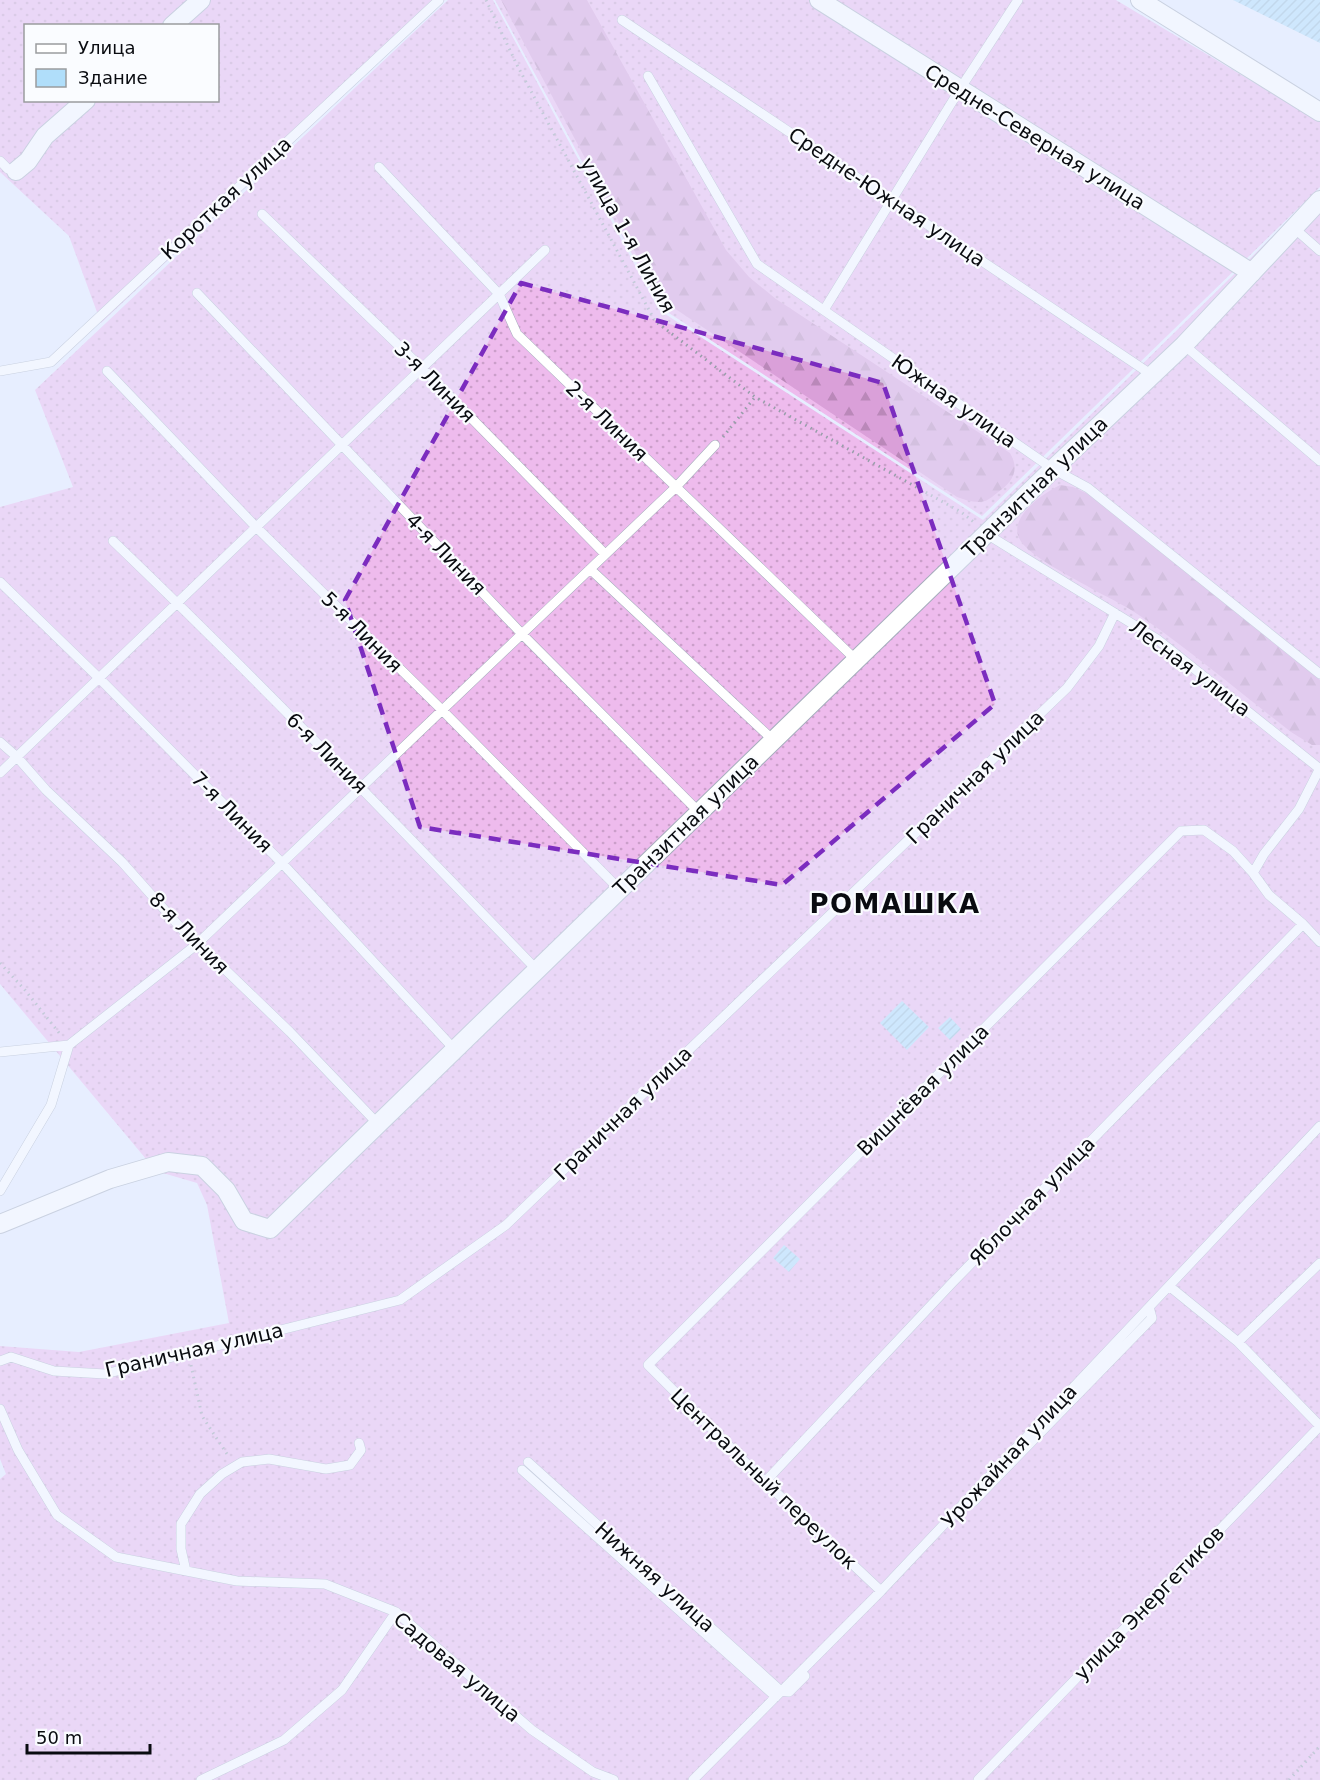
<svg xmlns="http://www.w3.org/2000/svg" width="1320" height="1780" viewBox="0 0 1320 1780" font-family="'DejaVu Sans',sans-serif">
<defs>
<pattern id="grass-dots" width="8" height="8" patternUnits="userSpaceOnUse" patternTransform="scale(1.5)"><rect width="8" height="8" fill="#eebbed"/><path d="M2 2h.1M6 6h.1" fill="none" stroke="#cb9fca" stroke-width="1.8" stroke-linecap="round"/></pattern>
<pattern id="forest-firs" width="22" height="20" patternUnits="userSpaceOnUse" patternTransform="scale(1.5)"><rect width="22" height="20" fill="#daa0d9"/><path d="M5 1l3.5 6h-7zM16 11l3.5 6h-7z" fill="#ba88b9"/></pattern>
<pattern id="building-hatch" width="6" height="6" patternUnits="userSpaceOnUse" patternTransform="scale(1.5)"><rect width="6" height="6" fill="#b0defa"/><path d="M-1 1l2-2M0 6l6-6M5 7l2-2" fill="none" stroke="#96bdd5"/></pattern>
</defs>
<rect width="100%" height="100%" fill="#e7eeff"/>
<path fill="url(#grass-dots)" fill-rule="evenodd" d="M0 0H445L101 323 69 236 0 172ZM26 26H218V100H26Z
M448 0H493L659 310 983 520 1320 190V1780H0V1479L6 1474 0 1459V1346L79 1352 229 1323 207 1205 197 1183 156 1171 0 984V507L73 487 35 390Z
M495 0H1116L1320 122V187L982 516 661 308Z"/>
<path fill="url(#forest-firs)" d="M501 0H587L726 250 749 277 776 299 1010 453C1020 470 1013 482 997 493 994 495 989 500 985 501 976 504 966 500 957 497L671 306 653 286Z
M1060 485 1073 487 1090 495 1320 680V745H1312L1291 732C1243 695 1196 655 1146 620 1130 608 1111 599 1094 590 1076 579 1027 556 1019 538 1009 516 1044 493 1060 485Z"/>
<path fill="url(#building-hatch)" d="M1233 0H1320V43Z
M902 1001 929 1027 907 1050 880 1023Z
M950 1017 961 1029 950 1040 938 1028Z
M784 1245 800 1259 789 1272 773 1258Z"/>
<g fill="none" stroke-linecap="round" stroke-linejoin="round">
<g stroke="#a6aebd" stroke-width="10">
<path id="lane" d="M622 20 1152 375
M648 76 757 264 1053 469 1088 488 1320 674
M0 161 8 169 16 171
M379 167 499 294 517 334 856 660
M262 214 422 368 605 554
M1294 228 1320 251
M197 293 522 634 699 812
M824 310 960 89 1018 0
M1184 345 1320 461
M0 371 51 362 439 0
M107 371 256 527 442 710 620 890
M993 538 1157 639 1320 769
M113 541C258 680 397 825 537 970
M590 569 773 740
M0 582 99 678 282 863 455 1050
M0 742 17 757 46 790 122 862 196 945 210 955 290 1032 378 1124
M0 773 545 250
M1253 873 1264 854 1299 809 1320 768
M0 1052 69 1045
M0 1191 51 1105 69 1045 196 945 676 487 715 445
M1169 1286 1238 1342 1320 1426
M1238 1342 1320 1263
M0 1361 11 1357 54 1371 105 1374 400 1300 506 1225 1067 688 1099 646 1115 613
M0 1409 18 1450 57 1515 116 1557 237 1581 325 1584 396 1612 532 1730 593 1772 614 1780
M528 1462 781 1691 789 1692 805 1676
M522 1470 776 1697
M765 1482 952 1283 1303 924
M973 1502 1152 1318 1149 1307
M186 1571 181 1549V1524L200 1494 222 1474 242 1462 269 1459 326 1469 350 1465 361 1450 359 1443
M881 1591 765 1482 648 1365 1181 831 1204 830 1233 851 1253 873 1269 895 1303 924 1320 942
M201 1780 284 1740 342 1690 396 1612
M693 1780 881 1591 1320 1126
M978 1780 1320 1426"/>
</g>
<g stroke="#a6aebd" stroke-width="20">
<path id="street" d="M819 0 1252 273
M1140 0 1320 112
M172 26 201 0
M16 171 28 161 45 136 86 100
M0 1224 110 1179 168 1162 202 1166 226 1190 244 1221 270 1229 1053 469 1184 345 1320 200"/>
</g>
<path stroke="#989eaa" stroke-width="3" stroke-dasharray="1.5 4.5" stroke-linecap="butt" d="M486 0 518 67 655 321 755 397 961 512 975 523
M723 437 755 397
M0 963 25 990 60 1034
M191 1365 202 1416 229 1457
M1289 1780 1320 1746"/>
<use href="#lane" stroke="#fff" stroke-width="9"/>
<use href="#street" stroke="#fff" stroke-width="18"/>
</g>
<path d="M0 0H1320V1780H0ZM521 283 883 383 995 704 782 885 420 827 345 600Z" fill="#e7eeff" fill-opacity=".55" fill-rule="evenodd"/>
<path fill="none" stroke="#7b2cbf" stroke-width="4.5" stroke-dasharray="12 8" stroke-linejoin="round" d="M521 283 883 383 995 704 782 885 420 827 345 600Z"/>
<g text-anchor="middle" stroke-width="4.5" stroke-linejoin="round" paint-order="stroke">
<g font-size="20" fill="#090b10" stroke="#fafcff">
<text transform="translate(1035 137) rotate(32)" y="7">Средне-Северная улица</text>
<text transform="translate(887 197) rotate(34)" y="7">Средне-Южная улица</text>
<text transform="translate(226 198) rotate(-43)" y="7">Короткая улица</text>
<text transform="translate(628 235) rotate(61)" y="7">улица 1-я Линия</text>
<text transform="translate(435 382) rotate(45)" y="7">3-я Линия</text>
<text transform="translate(954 401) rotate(35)" y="7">Южная улица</text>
<text transform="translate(607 421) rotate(44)" y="7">2-я Линия</text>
<text transform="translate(1035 487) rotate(-44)" y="7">Транзитная улица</text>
<text transform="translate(446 554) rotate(46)" y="7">4-я Линия</text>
<text transform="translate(362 632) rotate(45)" y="7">5-я Линия</text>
<text transform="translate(1190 668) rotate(37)" y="7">Лесная улица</text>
<text transform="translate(327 753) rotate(45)" y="7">6-я Линия</text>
<text transform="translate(975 777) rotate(-44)" y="7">Граничная улица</text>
<text transform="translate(232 812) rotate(45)" y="7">7-я Линия</text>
<text transform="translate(686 825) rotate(-44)" y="7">Транзитная улица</text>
<text transform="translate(189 933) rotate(46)" y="7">8-я Линия</text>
<text transform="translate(923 1090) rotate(-45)" y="7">Вишнёвая улица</text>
<text transform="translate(623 1113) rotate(-44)" y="7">Граничная улица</text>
<text transform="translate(1032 1201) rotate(-46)" y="7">Яблочная улица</text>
<text transform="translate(194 1350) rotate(-13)" y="7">Граничная улица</text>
<text transform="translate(1009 1456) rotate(-47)" y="7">Урожайная улица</text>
<text transform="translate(764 1479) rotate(44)" y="7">Центральный переулок</text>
<text transform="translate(655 1577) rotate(42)" y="7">Нижняя улица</text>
<text transform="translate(1149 1603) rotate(-46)" y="7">улица Энергетиков</text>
<text transform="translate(457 1667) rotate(40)" y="7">Садовая улица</text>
</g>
<g font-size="26" font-weight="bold" letter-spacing="1.5" fill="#090b10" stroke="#fafcff">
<text x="895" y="913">РОМАШКА</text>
</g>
</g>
<rect x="24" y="24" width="195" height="78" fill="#fafcff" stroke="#9a9c9f" stroke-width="1.5"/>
<rect x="36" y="44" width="30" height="9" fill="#ffffff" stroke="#9a9c9f" stroke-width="1.5"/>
<text x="78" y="54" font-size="18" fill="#090b10">Улица</text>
<rect x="36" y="69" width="30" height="18" fill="#b0defa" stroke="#9a9c9f" stroke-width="1.5"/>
<text x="78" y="84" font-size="18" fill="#090b10">Здание</text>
<path d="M27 1744v9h123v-9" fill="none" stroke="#090b10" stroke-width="3"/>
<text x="36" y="1744" font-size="18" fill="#090b10" stroke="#fafcff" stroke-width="4.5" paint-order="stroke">50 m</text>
</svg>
